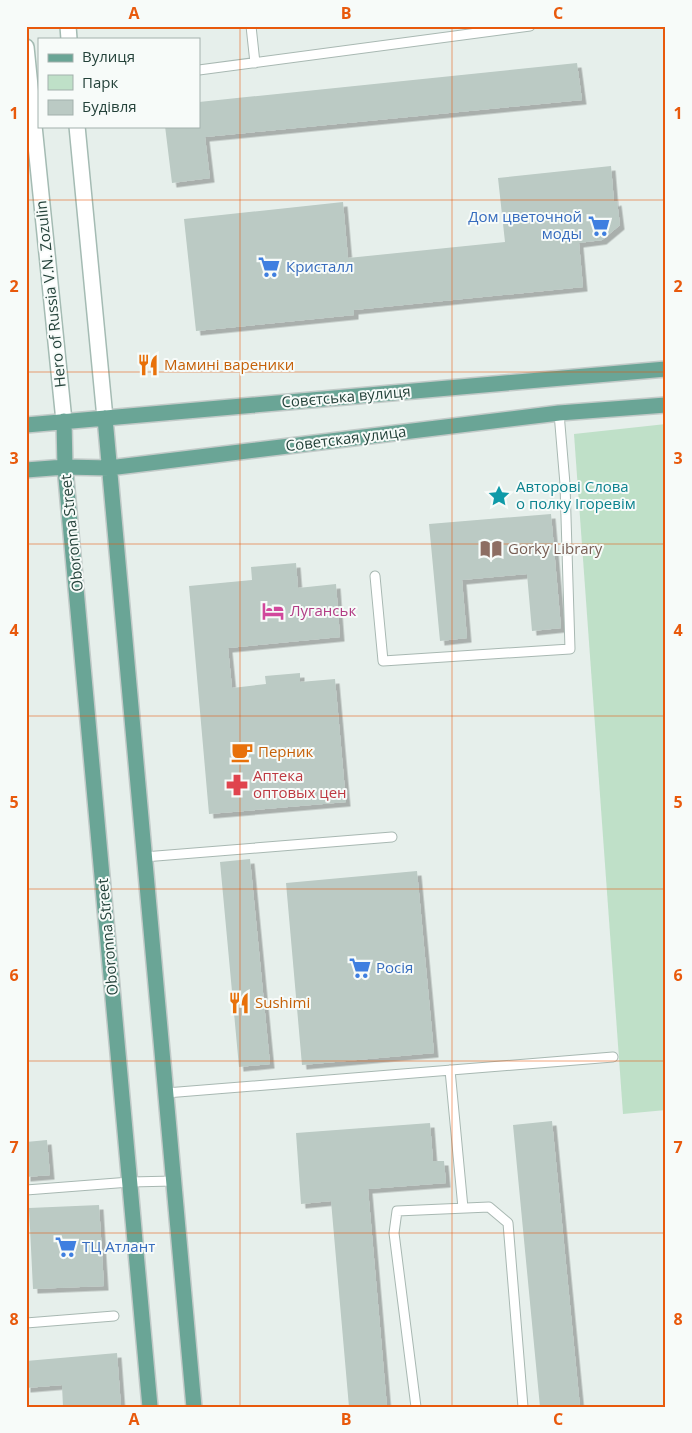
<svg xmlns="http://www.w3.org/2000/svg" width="692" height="1433" viewBox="0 0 692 1433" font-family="'Open Sans',sans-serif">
<defs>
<filter id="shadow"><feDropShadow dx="4.5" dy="4.5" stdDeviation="0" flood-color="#0004"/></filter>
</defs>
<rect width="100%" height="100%" fill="#e6efeb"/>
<path fill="#bfe0c8" d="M666 424V1110L623 1114 574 434Z"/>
<path fill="#bbcac4" filter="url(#shadow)" d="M577 63 582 100 205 137 210 178 172 183 165 126H199V102Z
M611 166 614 202 617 201 620 225 602 240 579 243 583 287 354 310V315L196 331 184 219 343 202 348 258 505 242 498 178Z
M551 514 561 628 532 631 527 574 462 580 467 638 440 641 429 524Z
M296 563 298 588 336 584 340 637 228 648 232 688 266 684 265 676 300 673V682L335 679 346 802 209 814 189 586 252 580 251 567Z
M250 859 270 1064 239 1067 220 862Z
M417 871 434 1053 302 1065 286 883Z
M552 1121 580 1407H540L513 1125Z
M430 1123 433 1161H444L446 1183 368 1189 387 1407H349L331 1201 301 1204 296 1133Z
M47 1140 50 1175 26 1177V1142Z
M99 1205 104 1286 33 1289 29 1208Z
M117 1353 121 1407H63L62 1385 26 1388V1361Z"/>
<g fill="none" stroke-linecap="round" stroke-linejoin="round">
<g stroke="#a8b8b2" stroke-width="11">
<path id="service" d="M251 26 255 63
M199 70 530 26
M375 576 383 661 570 649 565 484 559 413
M144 857 392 837
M450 1070 463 1208
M166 1093 613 1057
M26 1190 130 1182 174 1181
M26 1323 114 1316
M416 1407 394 1233 397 1211 489 1207 508 1223 523 1407"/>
</g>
<g stroke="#a4bbb3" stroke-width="18">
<path id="secondary" d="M68 26 69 39
M26 47 64 421
M77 126 105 418"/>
</g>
<g stroke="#c2cac8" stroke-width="18">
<path id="primary" d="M105 418 194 1407
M64 421 65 467 150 1407
M26 425 666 369
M26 470 65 467 109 468 559 413 666 405"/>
</g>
<use href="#service" stroke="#fff" stroke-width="9"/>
<use href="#secondary" stroke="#fff" stroke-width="15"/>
<use href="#primary" stroke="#6aa596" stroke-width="15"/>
</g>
<path fill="none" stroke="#e8590c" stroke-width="1" stroke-opacity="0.55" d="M240 26V1407M452 26V1407M26 200H666M26 372H666M26 544H666M26 716H666M26 889H666M26 1061H666M26 1233H666"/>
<defs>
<g id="supermarket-bare" transform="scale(1.725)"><path d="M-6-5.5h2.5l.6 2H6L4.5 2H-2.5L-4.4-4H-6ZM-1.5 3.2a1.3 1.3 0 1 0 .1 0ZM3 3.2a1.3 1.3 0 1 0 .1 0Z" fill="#3f7fe0" stroke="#f7fbf9" stroke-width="2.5" paint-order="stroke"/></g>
<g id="restaurant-bare" transform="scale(1.725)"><path d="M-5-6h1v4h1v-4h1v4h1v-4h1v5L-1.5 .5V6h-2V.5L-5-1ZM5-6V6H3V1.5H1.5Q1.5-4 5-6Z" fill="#e8710a" stroke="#f7fbf9" stroke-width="2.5" paint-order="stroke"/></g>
<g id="sight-bare" transform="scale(1.725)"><path d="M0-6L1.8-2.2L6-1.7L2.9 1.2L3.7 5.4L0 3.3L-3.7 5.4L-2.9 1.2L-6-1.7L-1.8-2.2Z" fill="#0f9aa8" stroke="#f7fbf9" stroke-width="2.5" paint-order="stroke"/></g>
<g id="library-bare" transform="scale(1.725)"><path d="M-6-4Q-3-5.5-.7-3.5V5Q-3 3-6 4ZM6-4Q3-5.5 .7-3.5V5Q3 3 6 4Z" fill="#8d6e63" stroke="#f7fbf9" stroke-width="2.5" paint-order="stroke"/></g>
<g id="hotel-bare" transform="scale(1.725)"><path d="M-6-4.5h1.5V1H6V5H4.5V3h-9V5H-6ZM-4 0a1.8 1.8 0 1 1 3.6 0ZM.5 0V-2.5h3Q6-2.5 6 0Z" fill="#d1479c" stroke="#f7fbf9" stroke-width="2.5" paint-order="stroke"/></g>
<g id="cafe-bare" transform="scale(1.725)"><path d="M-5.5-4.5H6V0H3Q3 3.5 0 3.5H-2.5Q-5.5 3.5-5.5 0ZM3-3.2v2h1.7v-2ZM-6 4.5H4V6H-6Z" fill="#e8710a" stroke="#f7fbf9" stroke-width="2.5" paint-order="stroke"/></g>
<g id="pharmacy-bare" transform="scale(1.725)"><path d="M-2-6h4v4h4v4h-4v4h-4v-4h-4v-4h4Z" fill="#e0444e" stroke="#f7fbf9" stroke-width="2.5" paint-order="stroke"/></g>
</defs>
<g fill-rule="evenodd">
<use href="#supermarket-bare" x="599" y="226"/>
<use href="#supermarket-bare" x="269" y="267"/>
<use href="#restaurant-bare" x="148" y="365"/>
<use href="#sight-bare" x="499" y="496"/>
<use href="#library-bare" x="491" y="549"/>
<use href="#hotel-bare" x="273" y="611"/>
<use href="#cafe-bare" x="242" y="752"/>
<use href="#pharmacy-bare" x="237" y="785"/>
<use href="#supermarket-bare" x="360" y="968"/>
<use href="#restaurant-bare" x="239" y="1003"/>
<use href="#supermarket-bare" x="66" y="1247"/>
</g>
<g text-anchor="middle" stroke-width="4" stroke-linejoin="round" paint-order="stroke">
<g font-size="15" fill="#366cbe" stroke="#f7fbf9" text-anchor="start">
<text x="582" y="222" text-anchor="end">Дом цветочной<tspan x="582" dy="17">моды</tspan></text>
<text x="286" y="272">Кристалл</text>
<text x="376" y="973">Росія</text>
<text x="82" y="1252">ТЦ Атлант</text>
</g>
<g font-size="15" fill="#24423a" stroke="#f7fbf9">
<text transform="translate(51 294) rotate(-96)" y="5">Hero of Russia V.N. Zozulin</text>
<text transform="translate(346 397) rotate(-5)" y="5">Совєтська вулиця</text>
<text transform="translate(346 439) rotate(-7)" y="5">Советская улица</text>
<text transform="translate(72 533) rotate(-96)" y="5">Oboronna Street</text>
<text transform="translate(108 937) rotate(-95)" y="5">Oboronna Street</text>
</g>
<g font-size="15" fill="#c56008" stroke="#f7fbf9" text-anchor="start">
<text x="164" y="370">Мамині вареники</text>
<text x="258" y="757">Перник</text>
<text x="255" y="1008">Sushimi</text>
</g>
<g font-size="15" fill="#0d838f" stroke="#f7fbf9" text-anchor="start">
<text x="516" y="492">Авторові Слова<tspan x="516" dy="17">о полку Ігоревім</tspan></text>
</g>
<g font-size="15" fill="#785e54" stroke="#f7fbf9" text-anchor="start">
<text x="508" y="554">Gorky Library</text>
</g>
<g font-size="15" fill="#b23c85" stroke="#f7fbf9" text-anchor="start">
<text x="290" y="616">Луганськ</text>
</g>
<g font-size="15" fill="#be3a42" stroke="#f7fbf9" text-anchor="start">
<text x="253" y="781">Аптека<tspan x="253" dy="17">оптовых цен</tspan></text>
</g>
</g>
<rect width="692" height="1433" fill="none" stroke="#f7fbf9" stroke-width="55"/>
<rect x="38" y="38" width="162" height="90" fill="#f7fbf9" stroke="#a3b1ad"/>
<rect x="48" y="54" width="25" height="8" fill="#6aa596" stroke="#a3b1ad"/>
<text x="82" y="62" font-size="15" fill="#24423a">Вулиця</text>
<rect x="48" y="75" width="25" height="15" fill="#bfe0c8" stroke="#a3b1ad"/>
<text x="82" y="88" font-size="15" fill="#24423a">Парк</text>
<rect x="48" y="100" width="25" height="15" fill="#bbcac4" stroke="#a3b1ad"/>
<text x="82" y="112" font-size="15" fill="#24423a">Будівля</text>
<rect x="28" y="28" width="636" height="1378" fill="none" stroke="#e8590c" stroke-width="2"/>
<g font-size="16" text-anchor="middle" font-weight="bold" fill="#e8590c">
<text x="134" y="19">A</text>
<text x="346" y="19">B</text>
<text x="558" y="19">C</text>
<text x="14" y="119">1</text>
<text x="678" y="119">1</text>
<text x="14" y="292">2</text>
<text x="678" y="292">2</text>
<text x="14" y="464">3</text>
<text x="678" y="464">3</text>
<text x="14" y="636">4</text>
<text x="678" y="636">4</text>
<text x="14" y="808">5</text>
<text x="678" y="808">5</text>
<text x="14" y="981">6</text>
<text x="678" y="981">6</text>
<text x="14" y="1153">7</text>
<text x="678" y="1153">7</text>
<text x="14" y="1325">8</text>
<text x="678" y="1325">8</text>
<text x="134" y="1425">A</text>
<text x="346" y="1425">B</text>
<text x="558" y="1425">C</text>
</g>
</svg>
